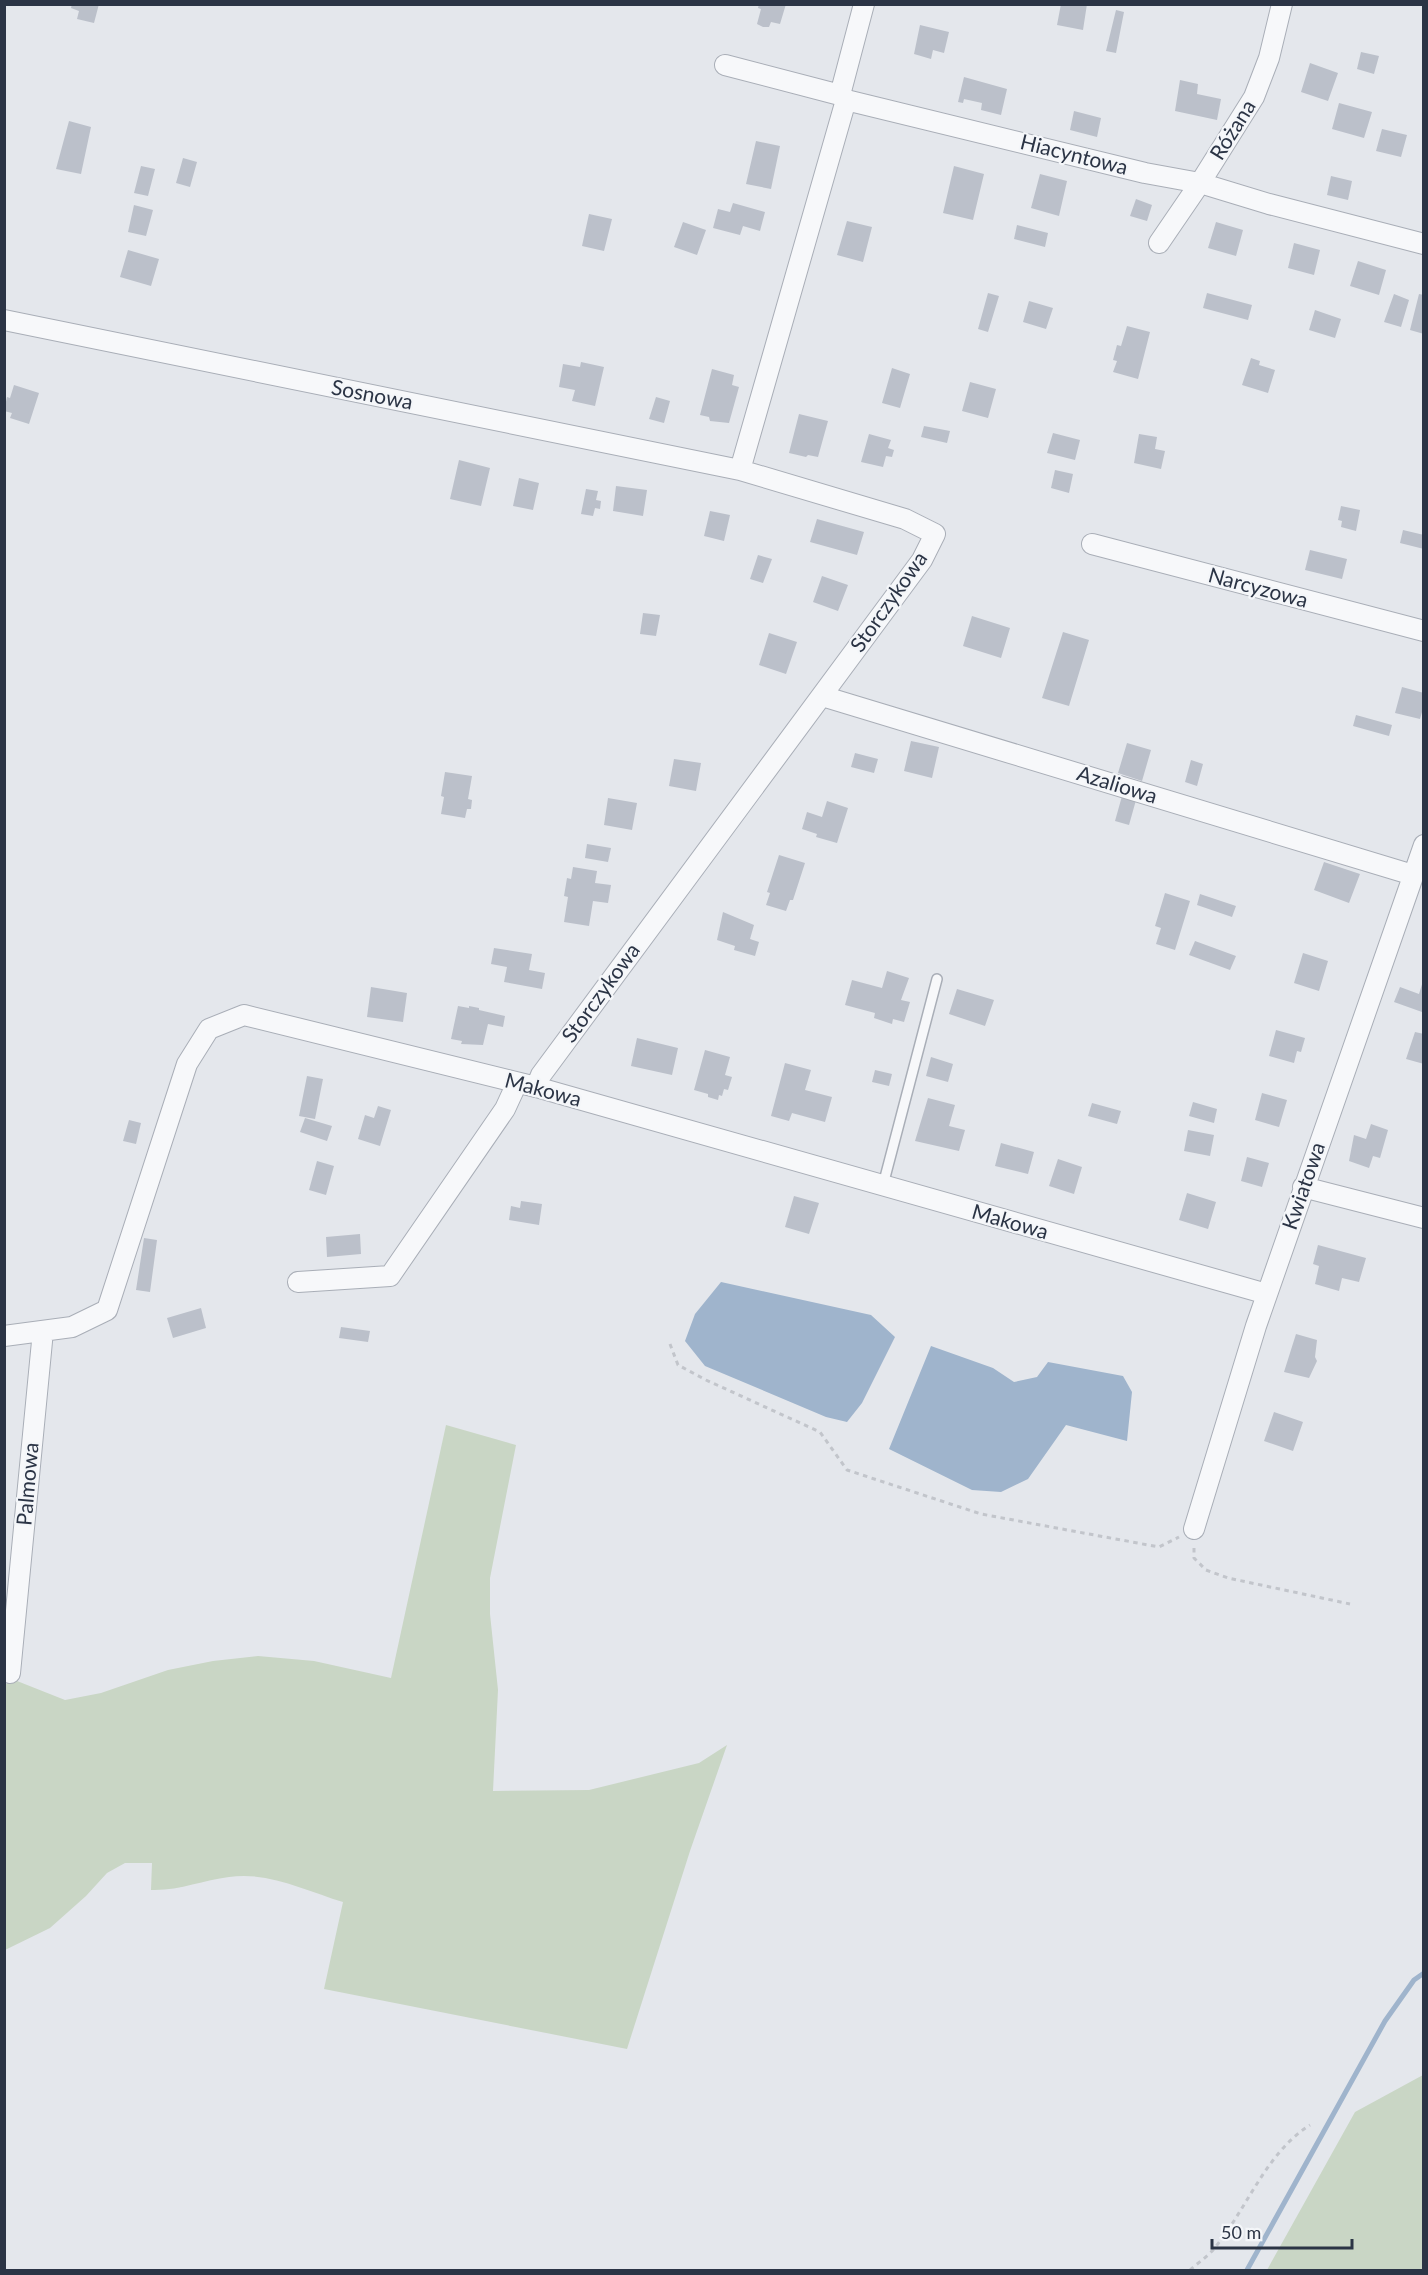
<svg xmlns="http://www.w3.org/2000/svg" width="1428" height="2275" viewBox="0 0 1428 2275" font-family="Lato,sans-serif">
<rect width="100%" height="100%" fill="#e4e7ec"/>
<path fill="#c9d6c5" d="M446 1425 516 1445 490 1578V1614L498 1690 493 1791 589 1790 699 1763 727 1745 690 1851 627 2049 324 1989 343 1902C307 1891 267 1871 229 1877 203 1880 179 1891 151 1890L152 1863H125L107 1873 86 1896 50 1928 5 1950V1685L12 1679 65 1700 101 1693 168 1670 213 1661 258 1656 314 1661 391 1678Z
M1423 2075V2270H1267L1355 2112Z"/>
<path fill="#9fb4cc" d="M721 1282 871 1315 895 1337 862 1403 847 1422 826 1417 705 1366 685 1341 695 1314Z
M931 1346 993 1368 1014 1382 1037 1377 1048 1362 1123 1376 1132 1392 1127 1441 1066 1425 1028 1479 1001 1492 972 1490 889 1449Z"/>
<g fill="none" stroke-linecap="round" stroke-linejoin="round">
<path stroke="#9fb4cc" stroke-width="5" d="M1247 2270 1385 2021 1414 1980 1424 1973"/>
</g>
<path fill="#bbc0ca" d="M72 4H99L94 23 77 19 79 11 71 8Z
M759 4H786L780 24 771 22 769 27H763L757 24 761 9 758 8Z
M1061 4H1087L1083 30 1057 25Z
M1116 10 1124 12 1116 53 1106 51Z
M920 25 949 32 944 53 933 50 931 59 914 54Z
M1361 52 1379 56 1374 74 1357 69Z
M1310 63 1338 73 1328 101 1301 92Z
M964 77 1007 89 1001 115 981 110 982 103 964 99 963 103 958 102Z
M1180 80 1198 84 1197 94 1221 99 1217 120 1175 111Z
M1339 103 1372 112 1364 138 1332 129Z
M1074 111 1101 118 1097 137 1070 130Z
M69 121 91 127 81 174 56 169Z
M1382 129 1407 135 1401 157 1376 151Z
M756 141 780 146 771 189 746 184Z
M183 158 197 162 190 187 176 183Z
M141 166 155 169 148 196 134 193Z
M954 166 984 174 973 220 943 213Z
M1040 174 1067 181 1059 216 1031 208Z
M1331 176 1352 181 1348 200 1327 195Z
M1136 199 1152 205 1147 221 1130 216Z
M733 203 765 212 760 231 743 226 740 235 713 228 718 209 730 212Z
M134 205 153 210 146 236 128 232Z
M589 214 612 219 604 251 582 246Z
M847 221 872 227 863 262 837 255Z
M683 222 706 230 697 255 674 247Z
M1216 222 1243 230 1236 256 1208 248Z
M1017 225 1048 233 1045 247 1014 239Z
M1294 243 1320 250 1314 275 1288 268Z
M128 250 159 259 151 286 120 277Z
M1358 261 1386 270 1379 295 1350 286Z
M988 293 999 296 988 332 978 329Z
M1207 293 1252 305 1248 320 1203 308Z
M1394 294 1409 300 1401 327 1384 322Z
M1419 294 1424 295V334L1410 330Z
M1029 301 1053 308 1046 329 1023 322Z
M1315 310 1341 319 1335 338 1309 330Z
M1127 326 1150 332 1138 379 1113 372 1117 361 1113 360 1117 345 1121 346Z
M1251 358 1260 361 1259 365 1275 370 1268 393 1242 385Z
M581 362 604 367 595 406 572 401 575 390 559 387 563 364 580 367Z
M892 368 910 374 900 408 882 403Z
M712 369 734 375 732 385 739 387 729 423 710 421 709 417 700 415Z
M970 382 996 389 988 418 962 411Z
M14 385 39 393 29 424 10 418 12 413 4 411 7 397 10 398Z
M656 397 670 401 664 423 649 419Z
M799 414 828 421 818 457 808 455 806 457 789 453Z
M924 426 950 431 947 443 921 437Z
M1053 433 1080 440 1075 460 1047 453Z
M869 434 891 440 888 448 894 450 892 457 886 456 883 467 861 462Z
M1139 434 1157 437 1155 449 1165 451 1161 469 1134 463Z
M459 460 490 468 481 506 450 499Z
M1055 470 1073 474 1069 493 1051 488Z
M519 478 539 483 533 510 513 506Z
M616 486 647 490 643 516 613 511Z
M586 489 598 491 596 500 601 501 600 509 595 508 593 516 581 514Z
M1341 506 1360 510 1356 531 1341 527 1342 521 1338 520Z
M710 511 730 515 724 541 704 536Z
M817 519 864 532 857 555 810 542Z
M1403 530 1424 535V549L1400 543Z
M1310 550 1347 559 1342 579 1305 570Z
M758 555 772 559 763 583 750 579Z
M822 576 848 585 838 611 813 602Z
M643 613 660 615 656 636 640 634Z
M972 616 1010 628 1001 658 963 646Z
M1063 632 1089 640 1069 706 1042 698Z
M769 633 797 642 786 674 759 665Z
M1402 687 1424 693V705L1420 719 1395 713Z
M1356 715 1392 725 1389 736 1353 726Z
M911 741 939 747 932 778 904 771Z
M1127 743 1151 750 1142 781 1118 773Z
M855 753 878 759 874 773 851 767Z
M674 759 701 763 696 791 669 786Z
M1191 760 1203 764 1197 786 1185 782Z
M445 772 472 776 468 799 472 800 471 809H467L465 818 441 814 444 797 441 796Z
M1124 789 1138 793 1129 825 1115 821Z
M608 798 637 803 632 830 604 825Z
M827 801 848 808 837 843 816 837 817 834 802 829 807 812 822 817Z
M587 844 611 848 608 862 585 858Z
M779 855 805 863 793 900H790L786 911 766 905 770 893 767 892Z
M1324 862 1360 874 1349 903 1314 890Z
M573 867 597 871 595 883 611 885 608 903 593 901 589 926 564 922 568 897 564 896 567 878 571 879Z
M1165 893 1190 901 1175 950 1156 944 1161 928 1155 926Z
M1200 894 1236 906 1232 917 1197 905Z
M723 912 754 925 750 939 759 942 755 956 734 950 735 946 717 940Z
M1195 941 1236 956 1230 970 1189 955Z
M494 948 532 954 529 970 545 973 542 989 504 982 507 967 491 964Z
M1303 953 1328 961 1319 991 1294 983Z
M887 971 909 978 901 1000 910 1002 904 1022 893 1019 892 1024 874 1018 875 1013 845 1005 852 980 882 988Z
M1423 981 1424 1007 1422 1012 1394 1002 1400 987 1419 994Z
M371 987 407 993 403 1022 367 1017Z
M957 989 994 1000 985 1026 949 1014Z
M458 1006 469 1008V1006L479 1008V1010L505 1016 503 1027 488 1024 483 1045 461 1044 462 1041 451 1039Z
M1276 1030 1305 1038 1301 1052 1297 1051 1294 1063 1269 1056Z
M1415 1032 1424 1034V1064L1406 1059Z
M637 1038 678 1048 672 1075 631 1066Z
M705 1050 730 1057 725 1075 732 1077 728 1090 724 1089 722 1096 719 1095 718 1100 708 1097V1094L694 1090Z
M931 1057 953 1064 948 1082 926 1076Z
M785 1063 811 1070 805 1090 832 1097 825 1122 792 1113 789 1121 771 1116Z
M875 1070 892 1074 889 1086 872 1082Z
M307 1076 323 1079 315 1119 299 1116Z
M1262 1093 1287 1100 1279 1127 1255 1120Z
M928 1098 955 1105 949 1126 965 1130 959 1151 915 1141Z
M1193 1102 1217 1109 1214 1123 1189 1116Z
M1092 1103 1121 1111 1117 1124 1088 1116Z
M378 1106 391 1110 380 1146 358 1139 365 1115 374 1118Z
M305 1118 332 1126 327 1141 300 1132Z
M129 1120 141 1123 136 1144 123 1141Z
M1371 1124 1388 1130 1380 1158 1373 1156 1369 1168 1349 1161 1354 1135 1366 1139Z
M1188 1130 1214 1135 1210 1156 1184 1151Z
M1001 1143 1034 1152 1028 1174 995 1166Z
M1247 1157 1269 1163 1262 1187 1241 1181Z
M1058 1159 1082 1167 1074 1194 1049 1186Z
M317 1161 334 1166 326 1195 309 1190Z
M1187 1193 1216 1202 1208 1229 1179 1220Z
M794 1196 819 1203 809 1234 785 1227Z
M521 1201 542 1204 539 1225 509 1220 511 1206 520 1208Z
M360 1234 361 1254 327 1257 326 1237Z
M144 1238 157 1240 150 1292 136 1290Z
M1318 1245 1366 1258 1359 1282 1342 1278 1339 1291 1315 1284 1319 1266 1313 1264Z
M201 1308 206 1328 173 1338 167 1318Z
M341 1327 370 1331 368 1342 339 1338Z
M1296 1334 1317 1340 1315 1357 1317 1361 1309 1378 1284 1372Z
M1274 1412 1303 1422 1293 1451 1264 1441Z"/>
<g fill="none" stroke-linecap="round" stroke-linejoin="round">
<g stroke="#a9aeb7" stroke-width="12">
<path id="lane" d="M883 1185 937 979"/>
</g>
<g stroke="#a9aeb7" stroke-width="22">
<path id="street" d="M725 65 840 95 846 100 1145 173 1200 183 1269 204 1424 244
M840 95 864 4
M1159 243 1200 183 1254 97 1269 58 1282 4
M4 320 740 470 905 519 935 534 922 560 541 1075 536 1087
M740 470 846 100
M1092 544 1424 631
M822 696 1413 875
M1303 1187 1424 1218
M298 1282 390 1276 505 1109 517 1083
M4 1336 72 1327 107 1310 187 1064 209 1029 244 1015 536 1087 1267 1294
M1194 1529 1256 1326 1424 845
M10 1673 43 1331"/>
</g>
<path stroke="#c2c5cb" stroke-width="3" stroke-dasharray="4.5 4.5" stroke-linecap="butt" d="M670 1344 678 1365 706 1380 820 1432 847 1470 981 1514 1159 1547 1179 1537
M1194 1548V1558L1206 1570 1228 1578 1350 1604
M1190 2270C1199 2262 1210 2255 1217 2245 1248 2206 1267 2152 1310 2125"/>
<use href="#lane" stroke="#f7f8fa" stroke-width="9"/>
<use href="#street" stroke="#f7f8fa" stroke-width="20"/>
</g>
<g text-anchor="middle" stroke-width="4.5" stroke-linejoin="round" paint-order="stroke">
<g font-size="21" fill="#2b3445" stroke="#f4f6f9">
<text transform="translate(1233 130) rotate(-58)" y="7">Różana</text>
<text transform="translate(1074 155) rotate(14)" y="7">Hiacyntowa</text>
<text transform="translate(372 395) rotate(11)" y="7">Sosnowa</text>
<text transform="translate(1258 588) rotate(15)" y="7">Narcyzowa</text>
<text transform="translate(889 602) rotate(-55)" y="7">Storczykowa</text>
<text transform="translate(1117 785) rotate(17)" y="7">Azaliowa</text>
<text transform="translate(601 993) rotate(-54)" y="7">Storczykowa</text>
<text transform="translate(543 1090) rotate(15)" y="7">Makowa</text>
<text transform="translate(1304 1186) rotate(-71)" y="7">Kwiatowa</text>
<text transform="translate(1010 1222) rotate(16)" y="7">Makowa</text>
<text transform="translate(28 1484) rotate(-85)" y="7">Palmowa</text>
</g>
</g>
<rect width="1428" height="2275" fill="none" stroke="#2b3445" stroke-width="12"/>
<path d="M1212 2239v9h140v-9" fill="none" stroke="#2b3445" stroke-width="3"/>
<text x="1221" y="2239" font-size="18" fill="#2b3445" stroke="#f4f6f9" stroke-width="4.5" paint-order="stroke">50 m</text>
</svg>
